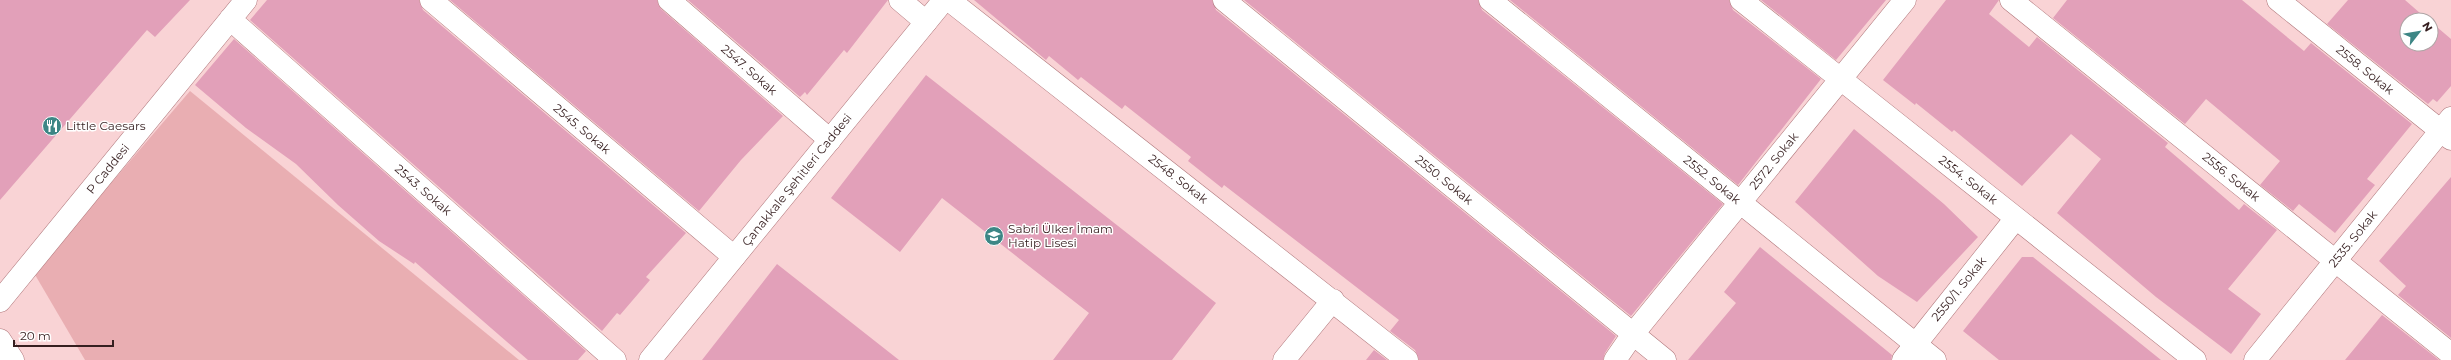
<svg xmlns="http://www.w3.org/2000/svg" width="2451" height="360" viewBox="0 0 2451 360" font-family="Montserrat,sans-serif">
<rect width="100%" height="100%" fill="#f9d3d5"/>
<path fill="#e9aeb2" d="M190 91 519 360H85L34 273Z"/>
<path fill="#e2a0b9" d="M0 0H190L155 37 147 30 0 200Z
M267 0H419L423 10 686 233 646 277 650 280 620 315 617 313 602 331 250 20Z
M450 0H657L661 9 783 116 741 160 699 211Z
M688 0H888L847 53 844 50 807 95 805 92 800 97Z
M974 0H1212L1216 10 1616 336 1605 353 1603 360H1419L1415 350 1390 331 1399 320 1224 185 1222 188 1188 161 1191 157 1125 105 1122 109 1081 77 1078 80 1049 56 1046 60Z
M1244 0H1478L1482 10 1723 204 1631 316Z
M1510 0H1729L1733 10 1821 79 1738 185Z
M1761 0H1886L1836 60Z
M1946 0H1999L1989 14 2029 47 2037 37 2168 143 2165 147 2239 210 2244 204 2277 230 2228 289 2261 314 2231 354 2156 297 2057 213 2101 159 2071 134 2022 186 1954 130 1952 132 1916 103 1915 105 1883 80Z
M2067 0H2242L2304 51 2311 43 2412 124 2367 179 2375 185 2335 233 2299 204 2293 211 2260 185 2280 161 2206 99 2185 124 2053 18Z
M2348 0H2405L2428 20H2407V44H2431V22L2451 39V86L2437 102 2433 99 2428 104 2327 24Z
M234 39 586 351 578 360H528L415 262 414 264 379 241 338 205 296 164 246 128 195 85Z
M926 75 1216 303 1172 360H1053L1089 313 942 198 900 252 831 198Z
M1854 129 1944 204 1978 237 1917 302 1878 276 1795 202Z
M2451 177V338L2398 295 2406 286 2379 261Z
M1760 247 1892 355 1891 360H1688L1736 303 1724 292Z
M2022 257H2033L2161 360H1999L1963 331Z
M777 264 899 360H702Z
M2382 315 2439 360H2345Z
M1374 350 1387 360H1366Z"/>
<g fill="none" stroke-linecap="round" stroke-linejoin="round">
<g stroke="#af767a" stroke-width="23">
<path id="minor" d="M431 0 734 257
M669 0 830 140
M900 0 926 22
M949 0 1407 360
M1224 0 1665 360
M1490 0 1935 360
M1741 0 2195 360
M2011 0 2451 354
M2278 0 2451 139
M230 19 615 360
M0 301 246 0
M1284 360 1333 300
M1615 360 1633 334 1905 0
M1903 360 2016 218
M2255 360 2451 118"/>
</g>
<g stroke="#af767a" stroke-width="23">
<path id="major" d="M0 340 13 360
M650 360 944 0"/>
</g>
<use href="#minor" stroke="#fff" stroke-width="22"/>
<use href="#major" stroke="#fff" stroke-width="22"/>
</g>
<defs>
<g id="restaurant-disc" transform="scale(1)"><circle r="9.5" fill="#3d8685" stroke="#fff"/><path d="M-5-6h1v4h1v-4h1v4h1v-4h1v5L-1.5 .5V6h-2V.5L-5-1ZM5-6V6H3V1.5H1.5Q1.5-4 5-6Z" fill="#fff"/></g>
<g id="school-disc" transform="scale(1)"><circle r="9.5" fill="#3d8685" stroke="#fff"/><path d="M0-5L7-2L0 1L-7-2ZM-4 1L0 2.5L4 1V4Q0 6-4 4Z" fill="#fff"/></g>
</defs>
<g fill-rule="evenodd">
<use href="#restaurant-disc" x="52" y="126"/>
<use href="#school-disc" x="994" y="236"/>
</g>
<g text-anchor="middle" stroke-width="3" stroke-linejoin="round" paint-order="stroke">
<g font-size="12" fill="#361f20" stroke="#fff">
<text transform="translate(749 70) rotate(41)" y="4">2547. Sokak</text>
<text transform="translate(2365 70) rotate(39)" y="4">2558. Sokak</text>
<text transform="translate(582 129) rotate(40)" y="4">2545. Sokak</text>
<text transform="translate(1774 161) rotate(-51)" y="4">2572. Sokak</text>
<text transform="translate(108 169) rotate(-51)" y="4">P Caddesi</text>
<text transform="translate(2231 177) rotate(39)" y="4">2556. Sokak</text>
<text transform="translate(1178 179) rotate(38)" y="4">2548. Sokak</text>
<text transform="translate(797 180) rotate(-51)" y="4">Çanakkale Şehitleri Caddesi</text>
<text transform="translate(1444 180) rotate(39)" y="4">2550. Sokak</text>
<text transform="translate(1712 180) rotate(39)" y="4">2552. Sokak</text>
<text transform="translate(1968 180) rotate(38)" y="4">2554. Sokak</text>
<text transform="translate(423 190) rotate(41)" y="4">2543. Sokak</text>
<text transform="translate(2353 239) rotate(-51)" y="4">2535. Sokak</text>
<text transform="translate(1959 289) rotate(-51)" y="4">2550/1. Sokak</text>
</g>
<g font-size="12" fill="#361f20" stroke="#fff" text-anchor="start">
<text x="66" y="130">Little Caesars</text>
<text x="1008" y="233">Sabri Ülker İmam<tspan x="1008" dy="14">Hatip Lisesi</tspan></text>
</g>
</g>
<g transform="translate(2419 32) rotate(59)"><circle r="19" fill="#ffffff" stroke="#afa5a6"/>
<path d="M0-3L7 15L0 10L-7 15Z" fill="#3d8685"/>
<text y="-6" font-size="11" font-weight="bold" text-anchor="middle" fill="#361f20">N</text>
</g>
<path d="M14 340v6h99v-6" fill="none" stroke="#361f20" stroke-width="2"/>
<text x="20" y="340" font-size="12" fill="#361f20" stroke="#ffffff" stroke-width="3" paint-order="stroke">20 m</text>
</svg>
